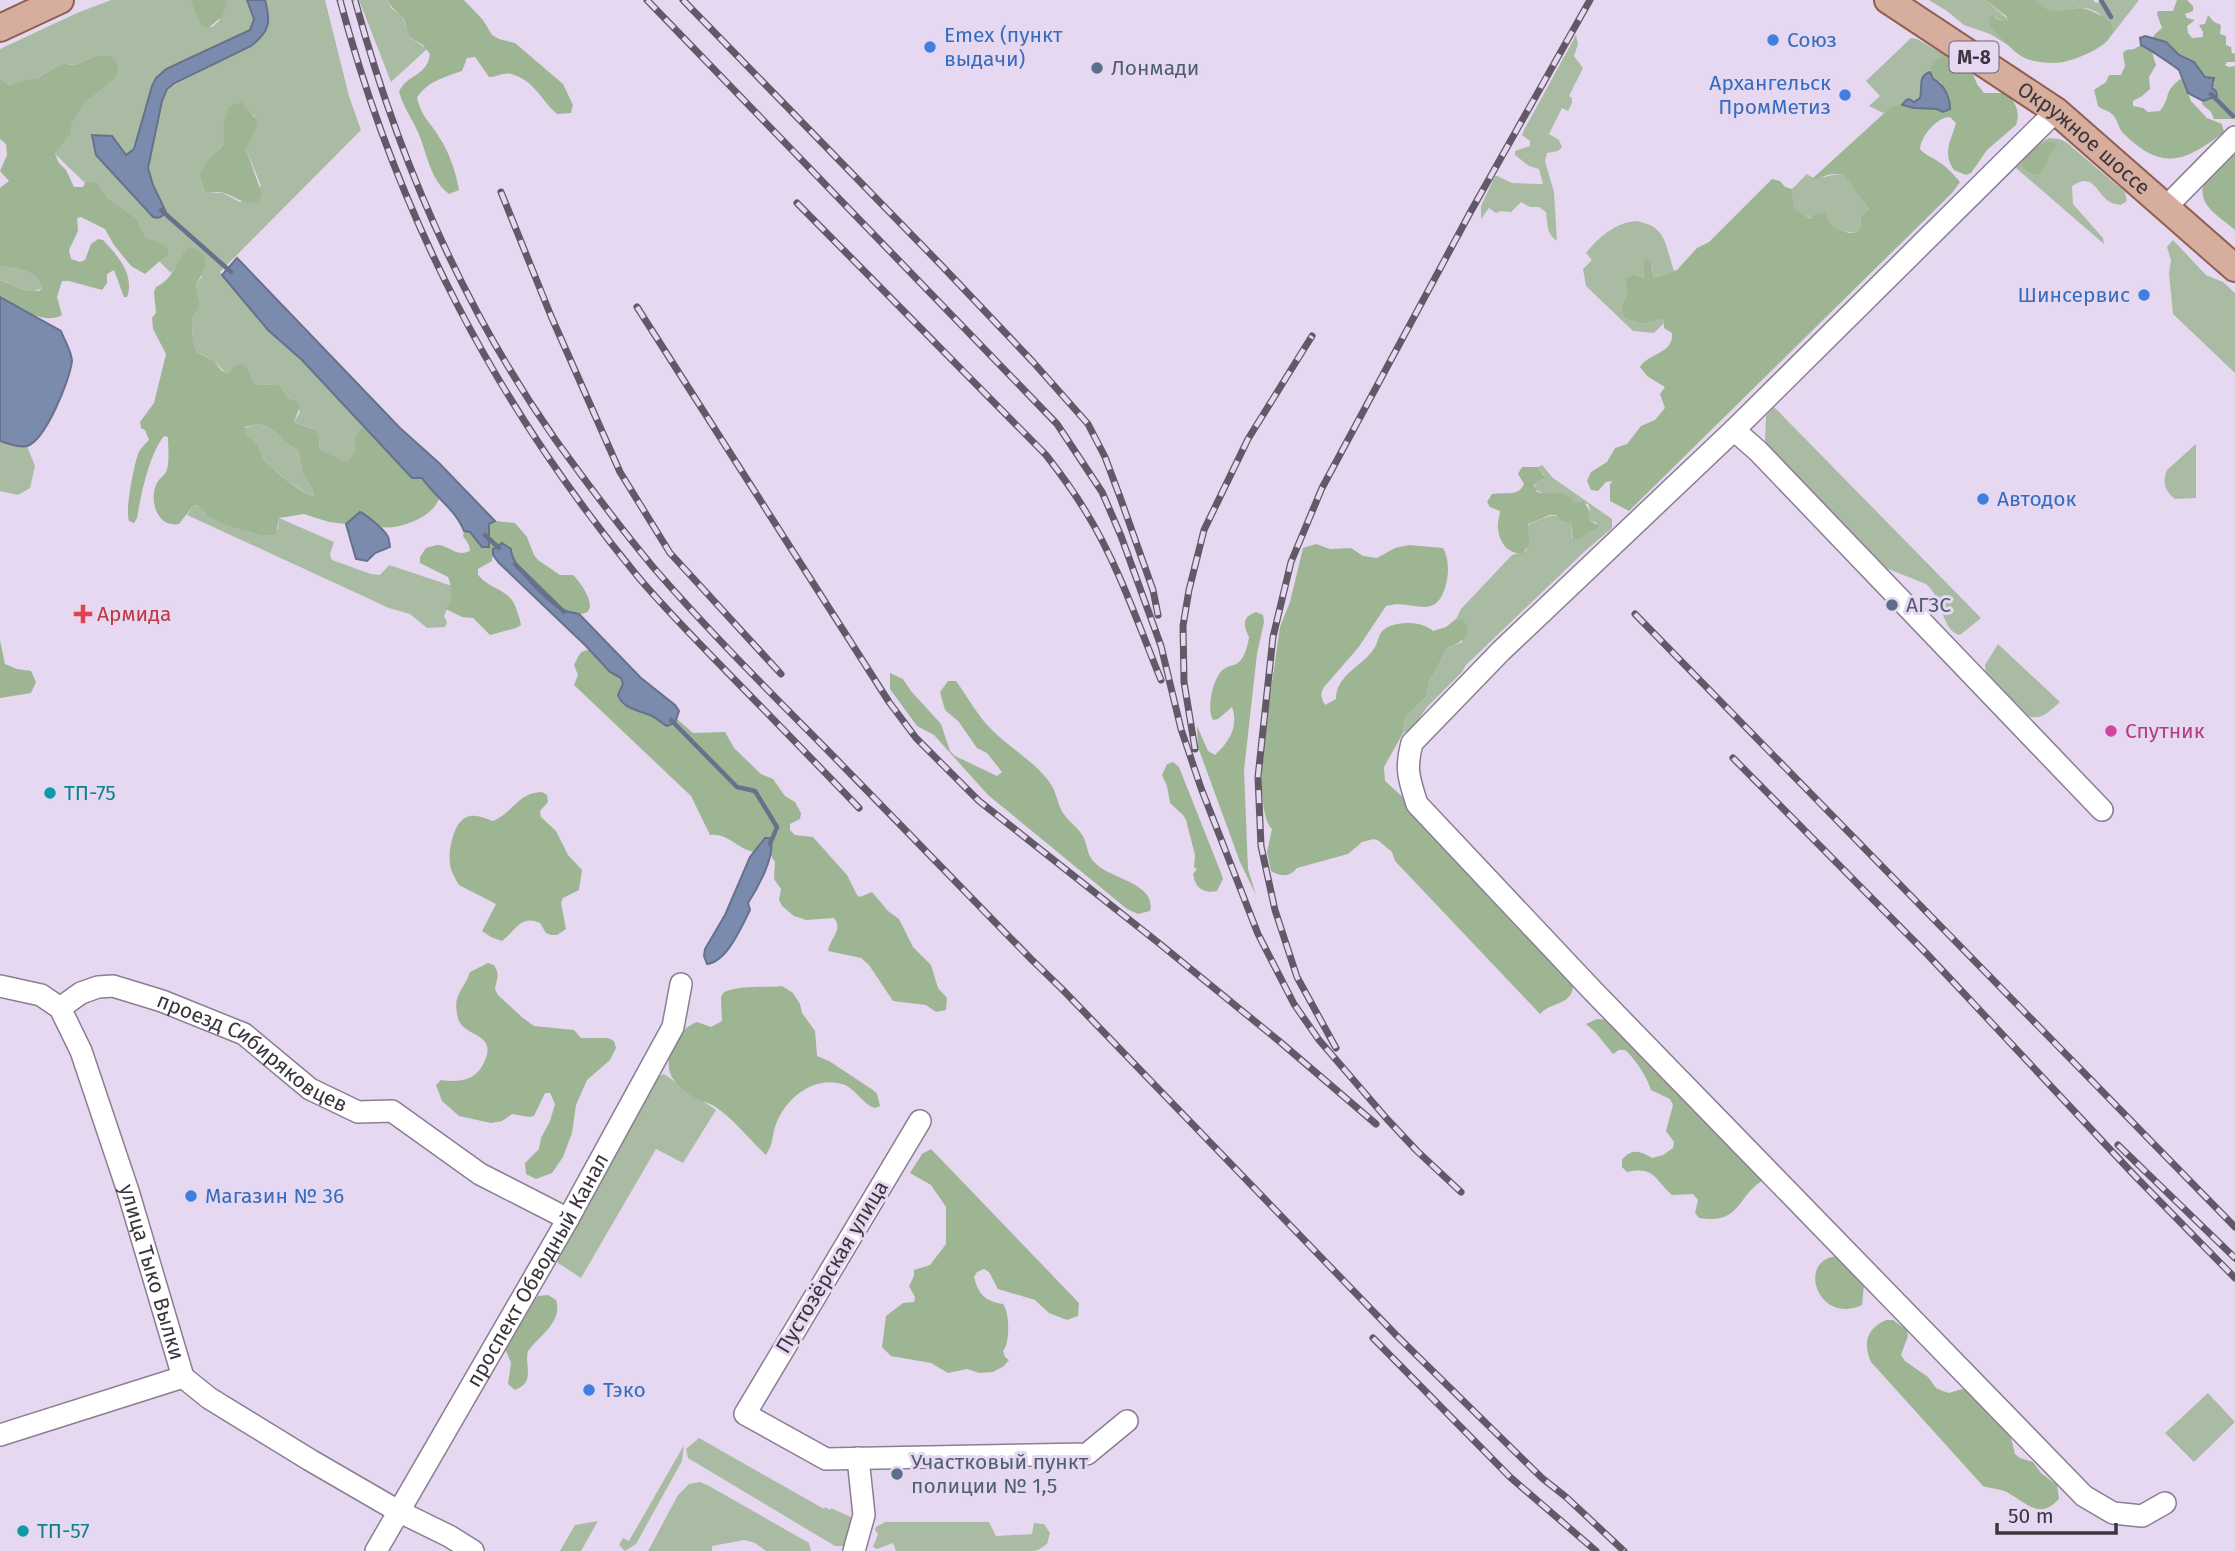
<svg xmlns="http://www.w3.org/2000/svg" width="2235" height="1551" viewBox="0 0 2235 1551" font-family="'Fira Sans',sans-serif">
<rect width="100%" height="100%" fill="#e6d8f0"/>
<path fill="#aabba3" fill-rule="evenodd" d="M111 0H190L200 25 212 27 219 21 228 0H247L254 19 250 30 166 69 156 78 152 87 134 149 127 155 92 135 96 155 153 217 158 218 164 207C157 196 149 183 148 171 147 151 160 108 167 89L251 46 256 42 269 13 265 0H325L349 96 361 130 220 272 268 330 302 360 365 425C358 432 353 442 357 451L349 460 343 461C335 459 326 455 320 450 319 425 314 431 294 422L300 412 279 384 260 385 254 383 249 371 236 366 228 373C222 371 221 367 216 363 210 358 204 355 197 352L193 341 192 322 193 316 199 309 200 303 196 285 202 276 180 261 171 273 159 261 164 246 146 238 137 219 108 198 99 186 85 183 55 154 71 134V125L85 103 116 78 119 69 116 60 107 56H96L75 65 69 64 56 67 33 80 9 85 0 79V49L77 13ZM228 107 245 110 255 116 246 149 261 186 240 202 223 193 205 192 199 174C206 162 220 151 225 140 221 128 226 119 228 107Z
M359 0H388L391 8 401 15 404 21 411 38 427 49 391 82Z
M1929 0H1985L2008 19 2009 22 2002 21 1995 17 1990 27 2013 48 1990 34 1964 25 1947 11Z
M2036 0H2093L2096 3 2104 0H2139L2111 36C2112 18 2093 6 2076 8 2067 10 2058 14 2048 11 2043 9 2039 4 2036 0Z
M1576 35 1578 44 1574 56 1583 68 1569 96 1572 98V103L1568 111 1562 108 1549 134 1559 140 1562 147 1558 151 1547 153 1545 161 1554 192 1557 241C1546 233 1548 225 1546 212L1539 207H1530L1521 202 1511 212 1501 211 1496 213 1489 208 1481 219V206L1495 176H1497L1512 183 1543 184 1539 169 1529 166 1515 155V151L1530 146V141L1522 135 1524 130Z
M1911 38 1917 39 1947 56C1934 57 1935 64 1929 72 1927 75 1923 77 1921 79 1920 95 1925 103 1904 101L1902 105 1883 113 1869 106 1880 96 1866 81Z
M2049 138 2059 139 2066 142 2125 192 2127 201 2121 205C2118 204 2113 204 2110 202 2096 194 2094 171 2072 186L2073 204 2103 238 2104 244 2015 167 2033 146Z
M1807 174C1822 188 1838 161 1853 185 1855 188 1856 192 1858 195 1861 201 1866 203 1869 209L1861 216 1860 229 1857 233C1839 233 1809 218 1793 209L1792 189Z
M1636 221C1667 226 1665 245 1674 271L1654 278 1652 265H1643L1644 279H1625L1627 292 1621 309 1625 319 1643 324 1663 319V324L1654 333 1633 331 1586 286 1583 269 1592 260 1586 253C1599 237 1615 223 1636 221Z
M2173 240 2206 275 2223 282 2235 293V373L2173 314 2169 273 2171 260 2167 247Z
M0 266C17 269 37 269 42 288 29 296 14 284 0 280Z
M1774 407 1981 618 1960 635C1941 631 1943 597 1926 584L1881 566 1771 453 1765 440 1766 416Z
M258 424C276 427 282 443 298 450L303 474 313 490 314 496C303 494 272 469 264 460 261 455 261 449 257 444 254 440 248 437 245 433V428Z
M0 441 15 445 27 446 35 466 30 488 18 495 0 491Z
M2196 444V498L2175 499C2165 491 2162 482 2167 470Z
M1542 465 1553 478 1612 519V528L1584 552 1466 665 1462 672 1427 707 1412 729 1403 733 1405 718 1426 697 1430 679 1434 674 1446 649 1462 642V618L1456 619 1461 609 1512 555 1526 551C1531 540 1525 533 1529 524 1533 522 1552 514 1556 516 1562 518 1565 521 1571 523L1572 538 1575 541 1594 530 1597 523 1587 519 1591 513 1588 504 1574 503C1565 487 1547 499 1535 489V483L1544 479V475L1538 467Z
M199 505 205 513 234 528 259 535 278 529 279 518 334 542 330 554 332 560 371 574 380 575 389 565 452 586 451 601 444 616 447 622 445 627 427 628 410 614 389 608 187 515 193 506Z
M1998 644 2060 702C2050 711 2041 721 2028 716L1986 674 1985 665Z
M664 1074 716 1110 683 1163 656 1149 581 1278 558 1263V1252L658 1077Z
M2208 1393 2235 1422 2194 1462 2165 1433Z
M699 1438 824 1509 825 1507 830 1510 831 1508 855 1519 848 1546H835L688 1458 686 1449Z
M684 1445 682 1461 636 1544 625 1551 619 1545 623 1538 629 1541Z
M700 1482 709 1486 809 1543 811 1551H766L755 1543 744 1540 712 1546V1551H648L678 1495 689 1484Z
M598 1521 581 1551H560L575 1525Z
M885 1522H989L996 1536 1032 1534 1034 1523 1044 1524 1050 1533 1047 1544 1038 1550 1033 1551H896L893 1543 877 1549 873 1547 878 1534 875 1530 876 1527Z"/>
<path fill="#9db593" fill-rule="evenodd" d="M190 0H228L222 17 208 28 200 25Z
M388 0H464L483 20 492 35 499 39 515 43 563 84 573 105 571 113 557 114C541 100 534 80 511 74 504 72 497 77 489 77L475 57 467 58 462 71C445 77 426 82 417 98 422 118 430 121 439 137 449 152 456 172 459 190L449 194C428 178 427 149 416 128 410 116 403 105 399 92 406 74 427 77 430 54L423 45 411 38C407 32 407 26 404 20 399 11 391 10 388 0Z
M1985 0H2036C2052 19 2060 9 2080 8 2087 8 2093 12 2100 15 2104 17 2106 18 2109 21 2126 42 2077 59 2064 62 2052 64 2038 63 2027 59 2014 54 2000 36 1990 27L1989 18 1992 16 2002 21H2009L2006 16Z
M2177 0H2187L2193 6V11L2185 14 2187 18 2195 20 2187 26 2188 33 2192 38 2203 37V32L2199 25 2205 24 2208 15 2214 22 2221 25 2220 34 2226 36V45L2231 47 2232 53 2235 54V62H2227L2225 65 2228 67 2235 66V119H2214L2211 112 2202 104 2203 101 2214 98 2212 88 2215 82 2211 77H2206L2196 66 2179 55 2166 42 2152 40 2154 35 2162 28 2157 14 2158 11H2173Z
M2141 45 2152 52 2156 65 2149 77 2150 89 2142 96 2133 101V106L2143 108 2148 112 2160 111C2172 96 2162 92 2182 78L2191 101 2207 118 2222 124 2224 132C2185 162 2162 172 2123 133 2118 128 2118 119 2112 114 2108 110 2102 110 2098 106L2094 90 2106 82 2109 75H2121L2125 66 2123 53 2126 50 2134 49Z
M96 56H110L116 60 119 69 116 78 85 103 71 125V134L55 154 59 163 66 170 74 187H83L85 183 96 182 108 198 137 219 146 238 160 243 168 249V254L145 274 131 266 114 245 105 229 81 217 77 218 78 231 69 250 71 259 80 262 85 260 91 244 98 239 103 240C118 256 135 275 127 297H124L114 270 107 274V283L102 290 69 281H62L57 297 62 315C43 326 17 306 0 297V280L25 290 39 291 42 288C37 269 17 269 0 266V188L9 181 0 171 7 155 6 144 0 139V79L9 85 37 78 56 67 66 64 75 65Z
M1944 56 1951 57 1963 68 1972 72 1977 84 1984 93H2005C2015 101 2021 111 2016 125L1987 150 1971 173 1966 175 1954 170C1942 153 1951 141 1956 123L1950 117C1937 117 1921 136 1920 149 1926 156 1932 157 1939 162 1946 166 1955 176 1960 182L1952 193 1629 511 1610 501V484L1613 481 1606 482 1598 491 1591 490 1587 481 1591 472 1607 462 1615 448 1627 444 1641 426 1655 420 1665 408 1660 394 1665 387 1647 376 1640 367C1648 353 1674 354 1672 333L1664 328 1663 319 1643 324 1625 319 1621 309 1627 292 1625 279 1634 275 1644 279 1643 265 1646 259 1651 262 1654 278 1677 270 1697 248 1709 242 1772 179 1780 181 1785 187 1792 189 1794 209 1811 219 1815 214 1825 213 1832 227 1849 233H1857L1860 229 1861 216 1869 209C1866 203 1861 201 1858 195 1852 186 1849 173 1834 174 1825 174 1821 180 1812 179L1891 107C1901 104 1906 107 1916 108 1925 109 1932 107 1941 111L1950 104 1941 82 1933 79C1927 69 1933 59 1944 56Z
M242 102C246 112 254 113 258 123L246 149 262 194 259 201C244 206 237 197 224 193 218 191 211 193 205 192L199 174 207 162 222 146 224 140 223 127 228 107Z
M2046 142 2056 143 2057 147 2050 154 2042 172C2035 177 2028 173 2022 167 2023 154 2036 148 2046 142Z
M2235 148V230C2221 217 2196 206 2204 182Z
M190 247C215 255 204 270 196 285L200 303 199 309 193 316 192 322 193 341 197 352 214 361 222 371 228 373 236 365 242 364 249 371 254 383 260 385 279 384 290 399 296 401 300 406 294 422C315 432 319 424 320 450L343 461 349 460 356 451C353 440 356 433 365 425L412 477 422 478 439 499C431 519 398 530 379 527L366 514 355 516 346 524 329 522 304 514 279 518 276 535H259L234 528 209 517 198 505 193 506 179 524C158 528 149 502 156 485 158 479 164 476 166 472 170 463 168 447 168 437L164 436C149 455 141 494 137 518L134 523 129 521C125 509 134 466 138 454 140 449 145 444 149 440L145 430 141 428 140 422 154 403 166 354 153 329 152 318 156 313 154 292 156 287C177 277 177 255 190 247ZM258 424C276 427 282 443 298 450L303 474 313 490 314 496C303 495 272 469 264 460 261 455 261 449 257 444 254 440 248 437 245 433V427Z
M1522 467H1538L1544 476V479L1535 483 1534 486 1537 492C1551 495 1566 488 1574 503L1584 502 1591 513 1588 519 1599 526 1597 528 1578 540 1573 541 1571 523 1560 520 1556 515H1550L1528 524 1529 545 1523 553C1508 555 1499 542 1498 528 1497 522 1500 516 1500 511L1490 507 1487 502 1492 494C1504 491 1518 498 1524 484L1518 474Z
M495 521 515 523 527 537 534 555 538 560 560 575H573C580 581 603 613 580 614 558 615 511 570 510 549H493L492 561 478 569V575C492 591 510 589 516 608 518 615 520 618 521 625L516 628 490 635 473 618 462 617 446 609C453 601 452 586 448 577L420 563V557L426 548C430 547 435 545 439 545 451 547 456 557 470 551L469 545 463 536 464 531 470 532 478 542 489 535V524Z
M1316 544 1330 549 1351 548 1363 556 1377 558 1395 548 1409 545 1443 548C1448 556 1449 570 1447 580 1437 626 1414 597 1386 606L1358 648 1324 687C1320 694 1321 698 1325 705L1336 699C1336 674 1364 666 1375 647 1379 640 1378 633 1386 628 1399 621 1422 621 1433 631L1446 627 1456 619 1462 618C1476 636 1461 642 1446 649L1434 674 1430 679 1426 697 1405 718 1403 733 1384 767 1385 781 1416 809 1573 983C1574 1006 1551 1001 1540 1014L1395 861 1392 852 1379 841 1374 839 1362 842 1348 854 1297 868C1290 877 1281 877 1271 871L1267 852 1272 829C1259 816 1262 769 1262 751L1280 627 1290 602 1303 548Z
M1256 612 1263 615 1264 622 1257 654 1244 770 1248 869 1256 895 1240 862 1198 747 1197 726 1208 751 1215 755C1229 742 1239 727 1232 707L1218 719 1213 720C1206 709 1213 676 1224 669 1229 665 1235 666 1239 662 1245 657 1248 644 1249 637 1243 625 1242 617 1256 612Z
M0 640 5 664 17 669 31 671 36 682 31 693 0 698Z
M589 650 610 672 621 678 623 684 620 689 621 701C633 711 650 712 661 723H675L677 719 693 733 725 732 734 748 761 774 773 779 785 796 795 802 801 813 800 819 790 824V830L795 835 813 837 847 875 857 895 860 897 872 892 888 911 899 919 913 947 931 965 938 988 947 998 946 1010 936 1012 926 1005 893 1001 869 965 861 958 828 951C829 939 844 930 834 918L806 920 794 916 782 906 779 900 781 889 774 879 775 862 770 854 772 843 765 838 755 852C738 850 728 832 710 835L691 796 574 685 578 675 574 665C579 657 578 651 589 650Z
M890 673 903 679 911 691 941 724 950 751 955 756 997 776 1002 772 987 753 977 748 959 722 945 710 940 692 948 681H956C967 696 977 715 991 729 1009 748 1041 765 1053 788 1057 796 1058 805 1063 813 1069 822 1079 828 1084 838 1087 846 1088 856 1094 862 1109 879 1157 883 1150 911L1138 914 1127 909 988 795 934 735 917 726 890 689Z
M1173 762 1179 767 1221 873 1223 879 1217 891C1204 894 1195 888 1193 874L1197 869 1194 867 1195 855 1186 820 1183 815 1170 803 1167 786 1162 775 1167 764Z
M542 792 547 795 548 802 540 811 541 817 556 831 568 855 582 870 579 890 563 898 561 903 566 929 557 935H551L546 933 540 923C521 914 515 931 502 941L491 937 482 931 496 904 459 885C455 878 451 872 450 864 448 850 454 817 471 816 479 815 486 819 493 821 514 812 517 793 542 792Z
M488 963 494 965C500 975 497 978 495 989L498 995 523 1018 534 1026 574 1030 581 1038H608L614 1041 616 1048 610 1060 587 1080 576 1105 572 1133 563 1157 552 1173 536 1179 526 1174 525 1163 539 1149 541 1138 550 1121 555 1104 550 1093H545L534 1116 529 1117 512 1114 502 1121 491 1123 459 1116 442 1101 436 1085 441 1080C455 1082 472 1082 481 1068 503 1031 463 1039 458 1018 452 994 463 992 470 972Z
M782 986 793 993 800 1004 802 1013 815 1031 817 1056 829 1061 873 1090 877 1094 880 1106 875 1108 870 1106C861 1100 854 1089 845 1085 815 1074 786 1098 776 1124 771 1138 775 1140 766 1155 750 1140 732 1117 714 1106 708 1102 700 1101 694 1097 687 1093 679 1087 674 1080 659 1062 678 1028 697 1022L711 1027 722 1021 721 997 724 992C743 985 763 988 782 986Z
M1597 1019 1609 1020 1763 1180C1736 1197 1741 1225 1699 1218L1695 1213 1698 1200 1693 1194 1672 1195C1654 1179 1655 1166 1627 1172L1622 1167V1160C1631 1148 1641 1151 1652 1158L1663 1155 1673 1148 1674 1142 1666 1131 1673 1105 1670 1099 1651 1090C1648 1079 1634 1057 1625 1050H1619L1613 1054 1596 1033 1586 1024Z
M931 1149 1079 1303 1078 1316 1067 1320 1049 1313 1035 1300 998 1289 989 1272 984 1269 977 1272 974 1277C979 1295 985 1301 1003 1304 1010 1313 1010 1343 1003 1351L1005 1357 1009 1360 1004 1366 993 1372 979 1373 967 1369 948 1373 931 1363 891 1356 882 1347 886 1316 903 1303 914 1302 915 1297 909 1286 914 1276V1270L930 1265 946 1244V1207L931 1185 910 1173 922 1154Z
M1839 1256 1864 1285 1862 1305C1816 1326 1796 1257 1839 1256Z
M548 1295 556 1300C563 1322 540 1335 528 1351 524 1366 536 1382 515 1390L508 1384 511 1363 504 1346 535 1300 538 1296Z
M1886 1320H1893L1907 1330 1908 1336 1901 1355 1905 1361 1928 1377 1936 1388 1943 1391 1949 1393 1962 1389 1969 1391 1983 1406 1990 1417 1996 1420 2010 1434 2015 1454 2020 1458 2033 1462 2041 1473 2057 1485 2059 1499C2040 1520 2028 1504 2010 1494 2003 1489 1992 1489 1983 1486L1871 1362C1863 1343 1866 1329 1886 1320Z"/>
<path fill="#7b8bad" stroke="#68718c" stroke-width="2" d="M247 0H265C271 22 270 31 251 46L175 83 167 89 162 101 148 168 153 185 166 212C162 217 159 219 153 217L96 155 92 135 112 136 126 155 134 149 152 86 156 78 166 69 250 30 254 19Z
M2145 36 2166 42 2179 55 2194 62 2205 77 2214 78 2212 88 2216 91 2217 96 2203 101 2188 93 2179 70C2173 65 2146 47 2141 45L2140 38Z
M1930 72 1933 79C1944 84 1950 97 1950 109L1943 112 1937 109 1914 108 1902 105 1906 100 1909 99 1914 102 1920 98C1923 88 1917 76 1930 72Z
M237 258 400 428 439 463 495 521 489 524V547H482L470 532 464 531C456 510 435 497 422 478H412L302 360 268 330 222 275Z
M0 297 61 331C64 339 72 352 72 361 70 380 45 441 27 446 19 448 7 443 0 441Z
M360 512C366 514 383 529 387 535 390 539 389 543 390 547L375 553 367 561 356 559 346 524Z
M502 543 511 549C511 566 548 603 563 610 568 612 574 613 579 614L641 678 675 705 679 711 675 723 667 726C661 723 658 719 652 716 639 710 624 710 618 695L623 684 621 678 610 672 585 645 499 563 493 555V549Z
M765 838H770C777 854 757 889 748 903L750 910C742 926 727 962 707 964L704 956 705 949 725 915 750 857Z"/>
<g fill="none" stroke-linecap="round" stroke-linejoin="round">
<path stroke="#68718c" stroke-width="4.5" d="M2101 0 2111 17
M2211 94 2233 116
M161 210 231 272
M485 535 499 548
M515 564 564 612
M671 720 737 787 755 791 777 827 770 844"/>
<g stroke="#8a7e93" stroke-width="24">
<g id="minor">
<path d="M2056 111 1734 430 1501 651 1412 743C1405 769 1409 779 1417 804L1593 991 2084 1496 2113 1513 2142 1516 2165 1503"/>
<path d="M2166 207 2235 137"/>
<path d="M1734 430 1758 451 2102 810"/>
<path id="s1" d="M0 986 41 995 60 1008 81 1051 128 1191 183 1377 209 1398 310 1460 398 1511 449 1536 473 1551"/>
<path id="s2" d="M60 1008 81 993 98 987 113 986 162 1001 244 1034 310 1089 358 1112 392 1111 480 1174 568 1219"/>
<path d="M920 1121 745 1414 826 1459 1087 1454 1127 1421"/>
<path d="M0 1435 183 1377"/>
<path id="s3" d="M376 1551 568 1219 673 1027 681 984"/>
<path d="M854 1551 864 1515 858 1458"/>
</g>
</g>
<g stroke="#8f5f52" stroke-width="30">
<g id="major">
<path id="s4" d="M1888 0 2056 111 2235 268"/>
<path d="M0 28 60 0"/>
</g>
</g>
<use href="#minor" stroke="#fff" stroke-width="21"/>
<use href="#major" stroke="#d7ad9d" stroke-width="26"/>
<g stroke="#615a66" stroke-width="7">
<path id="rail" d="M340 0C398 217 496 405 639 578 668 612 699 643 730 675 773 719 816 763 859 808
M355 0C397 155 462 306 555 439 586 482 619 526 653 567 712 635 776 698 839 762 903 827 967 894 1031 959L1062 989 1397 1336 1542 1478 1566 1497 1624 1551
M647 0 1057 424 1102 492 1121 536 1161 646 1181 729 1201 788 1258 934 1294 1004 1319 1040 1387 1119 1417 1151 1461 1192
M683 0 942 266 1033 362 1088 424 1105 457 1120 497 1153 590 1158 615
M501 192 551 316 620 472 670 553 781 674
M797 203 1046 455C1060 473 1074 492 1086 512 1118 564 1138 624 1161 680
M637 307 889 702 916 738 979 801 1160 944 1279 1041 1376 1124
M1635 614 2235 1227
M1195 749 1184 682 1183 626 1189 590 1204 530 1248 439 1312 336
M1733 758 1927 954 2135 1176 2235 1278
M1336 1048 1297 977 1275 910 1261 846 1258 777 1273 637 1291 562 1322 488 1471 211 1590 0
M2118 1145 2235 1258
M1373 1338 1510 1477 1596 1551"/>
</g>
<use href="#rail" stroke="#e6d8f0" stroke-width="4.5" stroke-dasharray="13" stroke-linecap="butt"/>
</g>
<g fill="#3f7fe0" stroke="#e6d8f0" stroke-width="2.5">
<circle cx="1773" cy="40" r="7"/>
<circle cx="930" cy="47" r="7"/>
<circle cx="1845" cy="95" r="7"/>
<circle cx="2144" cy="295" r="7"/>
<circle cx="1983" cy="499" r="7"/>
<circle cx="191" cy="1196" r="7"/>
<circle cx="589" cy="1390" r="7"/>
</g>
<g fill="#5c6f8a" stroke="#e6d8f0" stroke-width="2.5">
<circle cx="1097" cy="68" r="7"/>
<circle cx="1892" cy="605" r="7"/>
<circle cx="897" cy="1474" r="7"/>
</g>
<path fill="#e0444e" stroke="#e6d8f0" stroke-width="2.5" d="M79.5 603.5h7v7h7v7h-7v7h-7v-7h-7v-7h7z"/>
<circle fill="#d1479c" stroke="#e6d8f0" stroke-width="2.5" cx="2111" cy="731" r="7"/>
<g fill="#0f9aa8" stroke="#e6d8f0" stroke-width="2.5">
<circle cx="50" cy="793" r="7"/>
<circle cx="23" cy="1531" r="7"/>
</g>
<g text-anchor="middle" stroke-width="6" stroke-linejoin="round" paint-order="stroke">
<rect fill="#e6d8f0" stroke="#6e6673" stroke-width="2" x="1949.5" y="41.5" width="49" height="31" rx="5"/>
<g font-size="19" font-weight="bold" fill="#3b353e">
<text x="1974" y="64">М-8</text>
</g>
<g font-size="21" fill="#366cbe" stroke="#e6d8f0" text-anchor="start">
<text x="944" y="42">Emex (пункт<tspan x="944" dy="24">выдачи)</tspan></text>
<text x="1787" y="47">Союз</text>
<text x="1831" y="90" text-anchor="end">Архангельск<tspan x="1831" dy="24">ПромМетиз</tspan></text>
<text x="2130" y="302" text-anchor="end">Шинсервис</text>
<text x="1997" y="506">Автодок</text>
<text x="205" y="1203">Магазин № 36</text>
<text x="603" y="1397">Тэко</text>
</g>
<g font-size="21" fill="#4e5e75" stroke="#e6d8f0" text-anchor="start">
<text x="1111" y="75">Лонмади</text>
<text x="1906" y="612">АГЗС</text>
<text x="911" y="1469">Участковый пункт<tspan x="911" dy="24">полиции № 1,5</tspan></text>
</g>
<g font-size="21" fill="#3b353e" stroke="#e6d8f0">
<text dy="7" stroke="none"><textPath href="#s4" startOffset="240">Окружное шоссе</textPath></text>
<text dy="7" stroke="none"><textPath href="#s2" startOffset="215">проезд Сибиряковцев</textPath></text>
<text transform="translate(832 1267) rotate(-59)" y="7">Пустозёрская улица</text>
<text dy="7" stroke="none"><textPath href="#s3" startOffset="324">проспект Обводный Канал</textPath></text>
<text dy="7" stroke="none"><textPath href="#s1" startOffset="345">улица Тыко Вылки</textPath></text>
</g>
<g font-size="21" fill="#be3a42" stroke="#e6d8f0" text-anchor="start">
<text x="97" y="621">Армида</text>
</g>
<g font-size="21" fill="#b23c85" stroke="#e6d8f0" text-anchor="start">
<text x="2125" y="738">Спутник</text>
</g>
<g font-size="21" fill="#0d838f" stroke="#e6d8f0" text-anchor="start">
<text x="64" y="800">ТП-75</text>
<text x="37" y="1538">ТП-57</text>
</g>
</g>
<path d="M1997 1523v10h119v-10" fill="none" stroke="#3b353e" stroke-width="3.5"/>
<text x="2008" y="1523" font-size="21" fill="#3b353e" stroke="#e6d8f0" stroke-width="5" paint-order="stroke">50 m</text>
</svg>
